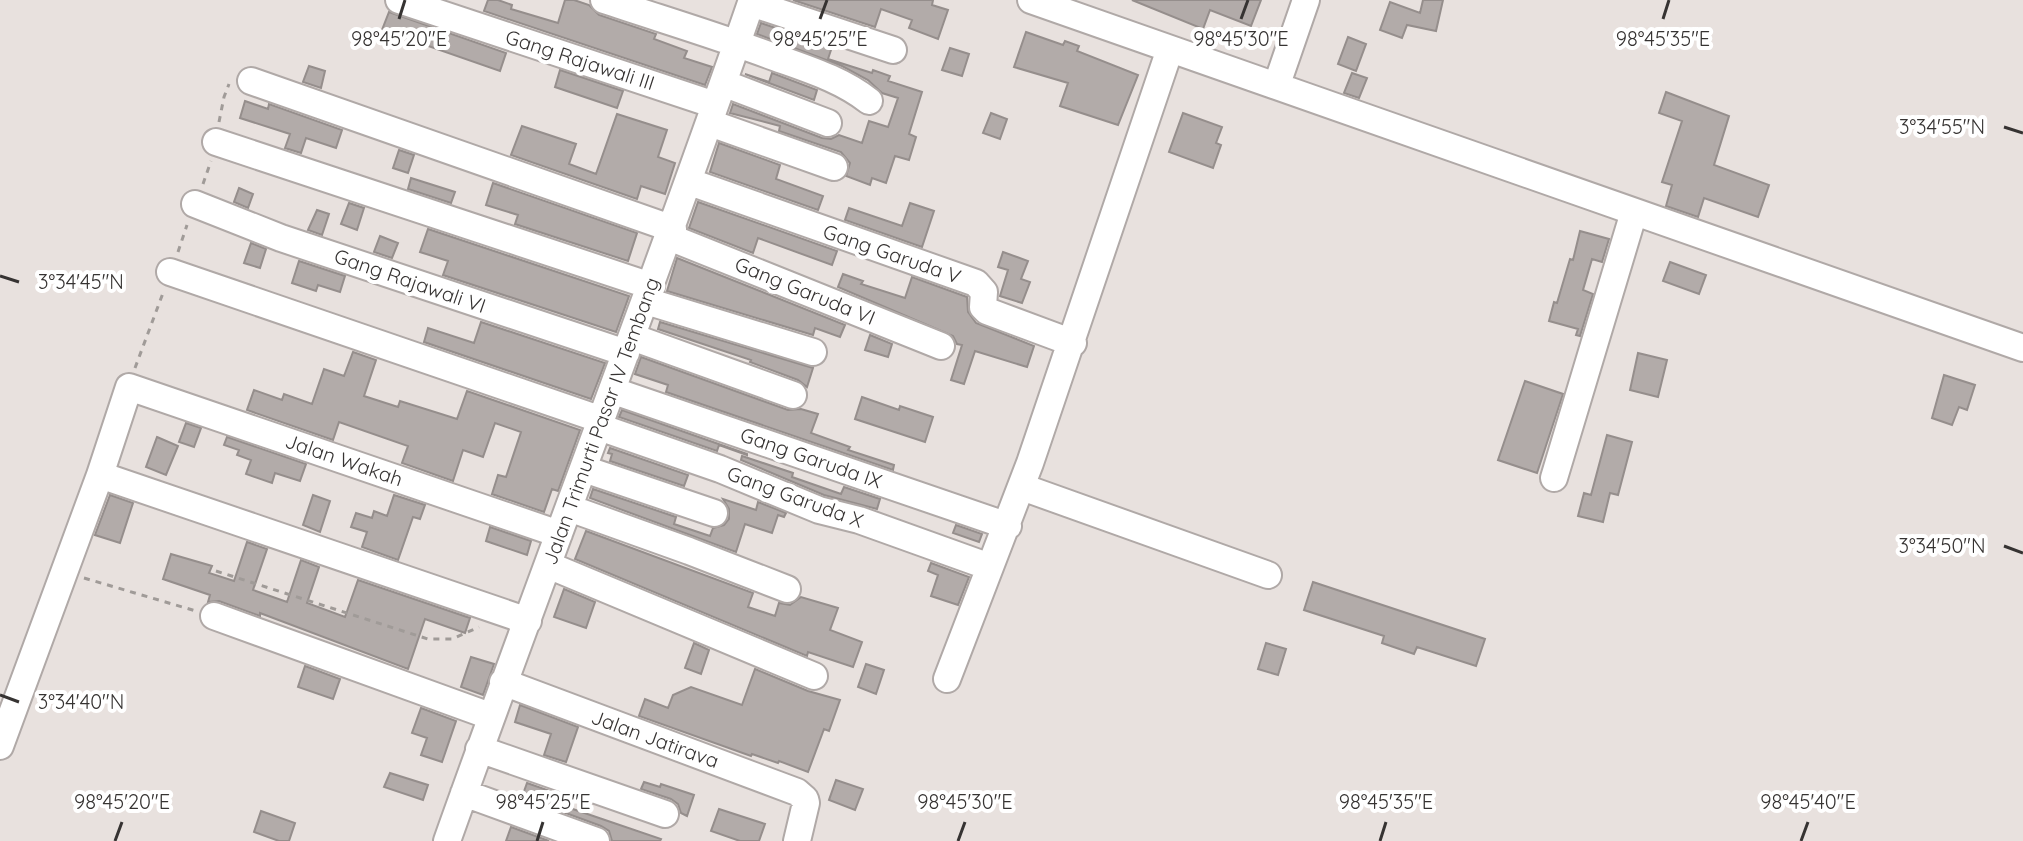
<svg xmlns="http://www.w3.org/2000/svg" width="2023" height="841" viewBox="0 0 2023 841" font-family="Quicksand,sans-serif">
<rect width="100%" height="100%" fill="#e8e1de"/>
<path fill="#b2aba9" stroke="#958e8c" stroke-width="2" d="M488 0H498L512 5 511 9 558 23 565 0H574L589 5 599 15 656 34 654 39 687 51 684 58 712 67 705 85 484 11Z
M793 0H933L932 5 948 10 938 39 909 28 912 20 881 9 875 27Z
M1132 0H1261L1251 26 1210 10 1203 29Z
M1423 0H1443L1436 31 1407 25 1402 38 1380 30 1390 2 1420 13Z
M389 12 506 53 500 71 382 30Z
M761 23 832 47 828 59 872 73 873 70 890 76 888 81 922 92 909 134 916 137 909 160 895 156 886 183 872 178 870 185 846 176 850 163 841 152 779 131 780 126 730 113 733 104 822 138 831 139 839 135 862 143 869 121 888 127 898 98 882 93 868 80 842 66 757 34Z
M1026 32 1063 45 1065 41 1079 46 1077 51 1138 75 1118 125 1060 106 1068 83 1014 67Z
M1348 37 1366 44 1356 71 1338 64Z
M950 48 969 54 962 76 942 70Z
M309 66 325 71 321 88 303 82Z
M560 70 623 91 617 108 555 87Z
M772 73 817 90 814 100 745 74 769 82Z
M1352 73 1367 78 1359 98 1344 93Z
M1666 92 1729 116 1714 165 1769 185 1758 217 1704 198 1698 217 1666 206 1672 185 1662 182 1682 121 1659 113Z
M245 101 268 109 269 104 342 130 336 148 306 138 301 153 285 148 290 134 240 118Z
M991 113 1007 119 1000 139 983 133Z
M1183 113 1222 127 1216 143 1221 145 1213 168 1169 152Z
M617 114 667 130 658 157 675 163 665 194 641 186 637 199 511 155 522 126 576 144 569 164 596 174Z
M719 143 780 165 776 179 823 196 818 210 710 172Z
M399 150 414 155 408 173 393 168Z
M411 178 455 192 451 203 408 189Z
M493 183 637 233 628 261 515 224 518 215 486 205Z
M239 188 253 194 248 208 234 202Z
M698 202 837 251 832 265 758 238 753 253 689 228Z
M349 203 364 208 357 230 341 224Z
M910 203 934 211 922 247 845 220 849 208 902 226Z
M317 210 329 214 322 235 308 230Z
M428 229 629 296 616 332 443 275 448 261 420 252Z
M1580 231 1609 239 1602 262 1592 259 1583 290 1593 294 1580 336 1576 335 1578 329 1549 321 1554 302 1557 303 1570 259 1573 260Z
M380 236 398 243 392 258 374 252Z
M251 243 266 249 260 268 244 263Z
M1003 252 1028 261 1021 279 1030 282 1022 303 1000 296 1008 270 998 267Z
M677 258 845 325 840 337 815 328 813 335 667 291Z
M299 261 345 276 340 292 318 285 316 291 292 283Z
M1670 262 1706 275 1699 294 1663 281Z
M843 274 863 281 861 284 905 298 912 277 967 297 968 312 976 323 1034 346 1027 367 975 351 964 384 951 380 962 345 957 344 953 336 838 287Z
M481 322 605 363 591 399 424 342 428 328 474 343Z
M660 322 813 368 807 387 798 380 750 362 751 360 658 329Z
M870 335 892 344 888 357 865 350Z
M353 352 376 360 364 396 398 407 400 401 457 419 467 391 580 430 558 491 552 489 544 512 492 494 498 475 506 477 521 432 495 423 483 457 463 450 453 481 402 463 408 446 339 422 333 440 247 410 254 390 282 400 284 394 312 404 324 369 344 376Z
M1638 353 1667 360 1658 397 1630 390Z
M641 357 788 410 801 409 818 414 811 433 850 447 848 450 894 465 893 470 666 392 668 385 635 374Z
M1944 375 1975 385 1967 410 1959 407 1952 425 1932 418Z
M1525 381 1563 394 1537 473 1498 460Z
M862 397 899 410 900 406 933 417 925 442 855 419Z
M622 410 747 454V455L719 445 717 451 619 417Z
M186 423 201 428 194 447 179 442Z
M1607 435 1632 442 1618 495 1610 493 1603 522 1578 516 1584 493 1591 495Z
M157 437 178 446 166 475 146 467Z
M227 437 306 464 300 481 275 473 272 483 246 474 251 460 237 455 239 450 224 445Z
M610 448 688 475 684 486 610 461 612 454 608 453Z
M742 456 793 473 792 477 841 494 844 487 880 499 877 509 824 495 741 460Z
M593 489 676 517 674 524 710 536 713 528 724 525 729 519V509L723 499 756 510 758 502 786 513 784 517 778 515 772 533 745 524 736 552 590 498Z
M110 495 133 503 120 543 95 535Z
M313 495 330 501 320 532 303 525Z
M394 495 425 505 420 519 413 517 398 560 362 547 367 532 351 527 356 513 372 518 374 511 387 516Z
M956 525 982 534 979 542 953 533Z
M490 527 531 541 527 555 486 541Z
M586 531 753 593 748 607 775 616 779 603 790 605 801 597 838 608 830 630 862 642 853 667 808 652 807 656 575 559Z
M247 542 267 549 253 590 287 602 301 560 319 567 307 603 345 617 358 580 470 618 465 633 425 619 408 669 260 613V616L219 601 208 602 210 595 163 579 171 554 212 566 209 573 234 581Z
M931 563 969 577 958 605 931 596 938 575 928 571Z
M1313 582 1485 639 1476 666 1417 647 1414 654 1382 643 1384 636 1304 610Z
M564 589 595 602 586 628 554 617Z
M694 643 709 650 701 674 685 668Z
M1266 643 1286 649 1278 675 1258 669Z
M471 657 494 664 483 695 461 687Z
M866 664 884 670 876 694 858 687Z
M305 666 340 679 333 699 298 687Z
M755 669 808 691 840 700 829 731 824 729 808 772 779 761 778 763 752 754 751 756 639 716 645 699 668 708 673 695 691 687 742 705Z
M520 705 578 727 566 762 544 755 551 734 515 722Z
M421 708 456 721 442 762 421 755 427 738 412 733Z
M390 773 428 785 423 800 384 787Z
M836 780 863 789 855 810 829 800Z
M644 782 660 787 661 784 694 795 687 816 681 813 678 804 671 799 641 789Z
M527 783 567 797 564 806 661 839 660 841H612L609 831 601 826 522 797Z
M719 809 765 824 759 841H740L711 831Z
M261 811 295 823 289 841H279L254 832Z
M511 827 549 841H506Z"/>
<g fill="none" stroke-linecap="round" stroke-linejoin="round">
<g stroke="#b0a9a7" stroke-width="30">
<path id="minor" d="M399 0 715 105
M604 0C661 19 718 36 774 57 807 69 841 79 869 101
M1031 0 2023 348
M751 3 893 50
M251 81 673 229
M723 83 828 123
M1277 84 1306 0
M710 123 834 167
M216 142 651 286
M690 182 976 283 984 292 983 307 987 311 1073 343
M195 204 281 238 626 353
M669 237 941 346
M170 272 602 420
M646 301 813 352
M632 337 793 395
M614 391 1008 526
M599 427 720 469 819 510 859 520 990 567
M584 469 714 513
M100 475 528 621
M1554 478 1634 212
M1022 487 1268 575
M569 508 689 551 787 589
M548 565 814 676
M214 616 490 716
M947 679 1030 463 1170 49
M503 682 797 792 805 799 806 803 797 841
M0 746 100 475 129 387 559 534
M479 749 665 814
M464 793 596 841
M447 841C547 560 655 282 752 0"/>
</g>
<path stroke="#a09b98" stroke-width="3" stroke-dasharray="6 6" stroke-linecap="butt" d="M219 122 224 97 229 84
M203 184 211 161
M178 252 187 225
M135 368 163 293
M216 571 428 639H452L479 627
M84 578 196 611"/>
<use href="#minor" stroke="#fff" stroke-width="26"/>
</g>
<path fill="none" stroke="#363332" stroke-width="3" d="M399 19 405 0M820 19 827 0M1241 19 1248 0M1663 19 1669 0M2004 127 2023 133M0 276 19 282M2004 546 2023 553M0 695 19 702M115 841 122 822M537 841 543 822M958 841 965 822M1380 841 1386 822M1801 841 1808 822"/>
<g text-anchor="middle" stroke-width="8" stroke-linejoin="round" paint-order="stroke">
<g font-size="20" fill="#363332" stroke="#fff">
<text transform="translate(580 60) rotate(18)" y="7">Gang Rajawali III</text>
<text transform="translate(892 254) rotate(19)" y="7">Gang Garuda V</text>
<text transform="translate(410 281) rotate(19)" y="7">Gang Rajawali VI</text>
<text transform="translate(805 291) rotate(22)" y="7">Gang Garuda VI</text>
<text transform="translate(601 421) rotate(-70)" y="7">Jalan Trimurti Pasar IV Tembang</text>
<text transform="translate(811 458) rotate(19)" y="7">Gang Garuda IX</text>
<text transform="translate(344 460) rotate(19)" y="7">Jalan Wakah</text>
<text transform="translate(795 497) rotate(20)" y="7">Gang Garuda X</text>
<text transform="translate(655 739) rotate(20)" y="7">Jalan Jatirava</text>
</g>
</g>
<g font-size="20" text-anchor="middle" fill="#363332" stroke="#fff" stroke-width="8" stroke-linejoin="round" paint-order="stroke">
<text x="399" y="46">98°45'20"E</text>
<text x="820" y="46">98°45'25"E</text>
<text x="1241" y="46">98°45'30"E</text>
<text x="1663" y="46">98°45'35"E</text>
<text x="1942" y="134">3°34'55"N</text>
<text x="81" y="289">3°34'45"N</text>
<text x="1942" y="553">3°34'50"N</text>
<text x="81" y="709">3°34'40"N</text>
<text x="122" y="809">98°45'20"E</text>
<text x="543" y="809">98°45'25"E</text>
<text x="965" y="809">98°45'30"E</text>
<text x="1386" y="809">98°45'35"E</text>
<text x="1808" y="809">98°45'40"E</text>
</g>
</svg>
